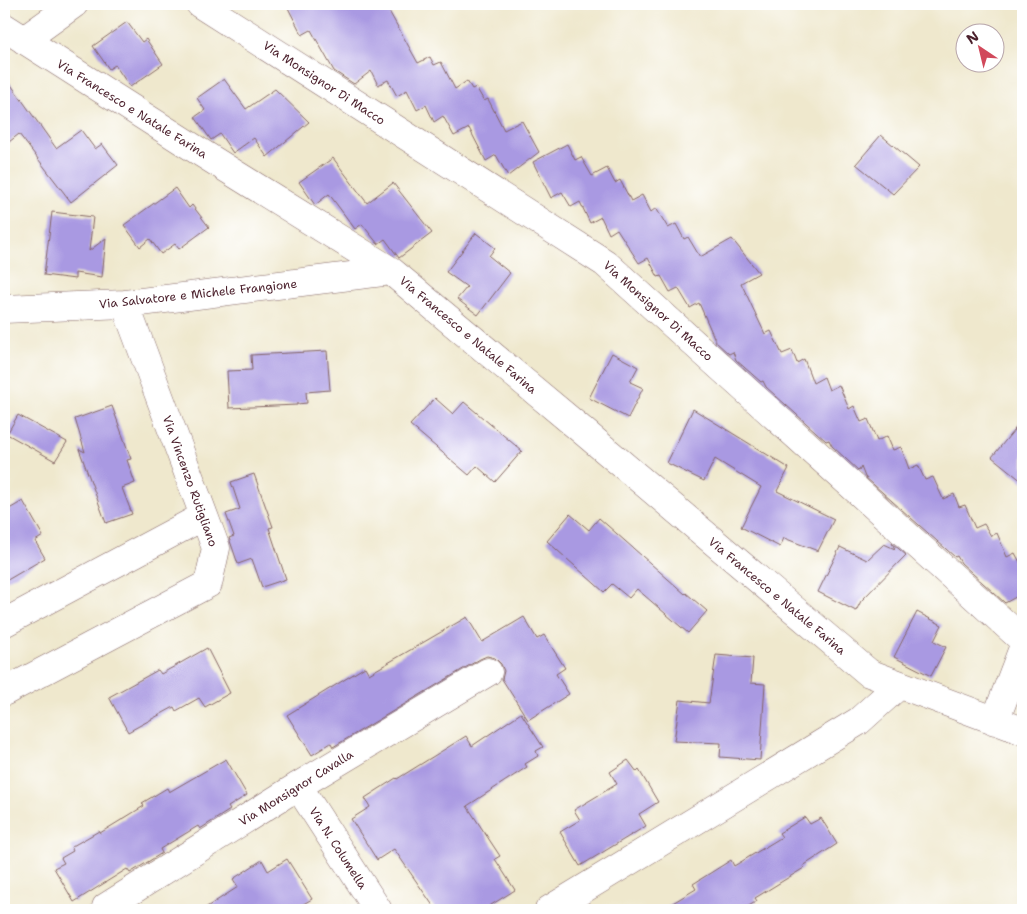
<svg xmlns="http://www.w3.org/2000/svg" width="1027" height="914" viewBox="0 0 1027 914" font-family="'Shantell Sans',sans-serif">
<rect width="100%" height="100%" fill="#fff"/>
<filter id="ink" filterUnits="userSpaceOnUse"><feTurbulence type="fractalNoise" baseFrequency=".02" numOctaves="2"/><feDisplacementMap in="SourceGraphic" scale="10" xChannelSelector="R" yChannelSelector="G"/><feConvolveMatrix kernelMatrix="1 2 1 2 8 2 1 2 1" color-interpolation-filters="sRGB"/></filter>
<filter id="wash" filterUnits="userSpaceOnUse"><feTurbulence type="fractalNoise" baseFrequency=".0096" numOctaves="4" result="noise"/><feDisplacementMap in="SourceGraphic" scale="20" xChannelSelector="R" yChannelSelector="G"/><feGaussianBlur stdDeviation="1.12" result="paint"/><feColorMatrix in="noise" values="0 0 0 0 0 0 0 0 0 0 0 0 0 0 0 0 0 1.4 0 .05"/><feComposite in="paint" operator="in"/></filter>
<g filter="url(#wash)">
<rect width="100%" height="100%" fill="#efe8cd"/>
<g id="blocks">
<path fill="#a999e2" d="M286 4H385L418 63 430 57 434 65 441 62 455 89 467 81 472 89 476 87 484 101 488 99 504 130 522 121 539 152 508 176 496 155 486 161 469 128 454 136 443 116 434 122 426 105 417 110 407 90 397 96 388 80 378 85 371 71 354 84 334 71 311 30 302 35Z
M127 22 142 42 146 39 163 64 130 87 115 65 109 69 93 46Z
M4 75 56 148 81 130 95 149 102 144 118 165 71 202 19 134 4 146Z
M224 79 246 109 275 89 309 122 267 157 254 138 233 153 220 134 211 140 195 117 205 110 197 98Z
M881 135 919 167 893 194 856 164Z
M567 144 575 160 581 157 592 176 607 168 615 183 620 180 631 201 642 195 651 212 656 208 668 228 676 224 684 239 688 237 700 257 732 239 759 273 741 283 765 334 771 331 782 354 792 350 797 363 804 359 813 383 824 377 829 390 839 385 849 409 854 406 861 422 868 419 877 441 887 436 893 450 901 447 909 469 918 465 925 480 933 477 943 499 954 494 959 507 965 505 975 528 984 524 991 536 997 533 1007 557 1015 553 1023 568V593L1005 603 961 563 957 556 955 557 865 477 861 467 859 471 832 446 829 440 826 441 766 387 763 381 761 382 736 360 733 352 729 354 716 342 699 303 690 308 678 288 670 292 661 276 658 277 648 258 639 263 617 229 609 234 601 217 590 223 580 202 571 207 562 192 551 198 533 162Z
M333 158 367 203 393 183 432 233 399 258 385 239 378 244 362 224 355 229 329 194 315 205 299 182Z
M175 188 189 208 192 205 209 227 179 249 175 244 161 254 150 239 140 247 124 225Z
M52 212 93 217 89 251 106 238 102 277 75 273V279L44 275Z
M476 233 495 248 489 256 510 273 478 315 457 299 467 287 446 272Z
M327 351 330 390 306 392 307 403 297 404V405L229 408 227 371 252 370 251 355Z
M612 353 638 367 630 382 643 388 628 418 589 398Z
M435 398 453 414 464 402 522 451 495 482 477 466 469 475 410 425Z
M112 406 131 459 127 460 135 483 122 488 132 514 106 523 79 449 85 452 75 419Z
M693 409 789 468 777 491 834 519 818 551 784 538 780 547 741 527 761 487 715 459 704 481 667 463Z
M18 415 67 442 55 461 7 434Z
M1023 419V482L992 457Z
M254 474 273 527 269 528 286 579 262 587 252 559 238 564 229 538 234 536 226 514 240 509 231 482Z
M23 501 43 536 35 541 45 558 4 582V512Z
M570 514 589 530 599 518 685 594 686 593 707 611 688 633 637 589 629 598 612 584 604 592 547 541Z
M892 543 906 555 861 601 856 611 818 592 840 547 867 560 884 544 895 549Z
M917 612 942 625 934 641 946 647 931 676 894 657Z
M467 617 482 642 524 617 537 639 544 635 565 668 556 674 569 694 528 720 502 679 504 671 501 664 495 658 487 656 480 659 333 747 331 743 312 755 287 715 365 667 369 674Z
M207 648 230 693 205 707 199 698 176 711 174 707 128 732 109 697 158 670 161 674Z
M716 655 753 658 751 683 765 684 760 760 720 757 721 743 674 741 680 700 709 703Z
M521 713 543 747 536 751 538 756 525 764 527 767 467 806 500 856 495 859 515 890 483 910H436L394 849 377 860 351 819 370 807 365 798 396 778 397 779 466 736 472 746Z
M226 759 247 795 228 807 230 810 200 829 198 826 160 849 162 853 130 873 127 869 74 902 54 868 64 863 61 858 73 851 71 847 99 831 100 833 144 806 142 803 167 788 169 792Z
M628 760 637 772 639 770 658 802 639 814 646 826 580 866 560 832 580 820 574 810 617 784 610 772Z
M805 817 810 824 821 818 837 844 803 866 804 868 755 898 757 901 742 910H661L696 889 693 884 731 860 734 866 782 837 779 833Z
M287 859 312 899 293 910H202L238 887 233 879 262 860 268 871Z"/>
</g>
</g>
<g filter="url(#ink)">
<use href="#blocks" fill-opacity="0" stroke="#846564" stroke-width="1"/>
<g fill="none" stroke-linecap="round" stroke-linejoin="round">
<g stroke="#846564" stroke-width="29">
<path id="minor" d="M200 4 605 263 1023 640
M4 27 200 152 391 271 577 426 869 673 1023 731
M24 40 74 4
M4 309 125 304 391 271
M4 623 204 516
M4 692 208 584 216 548 125 304
M995 721 1023 648
M298 786 378 910
M106 907 298 786 488 672
M549 910 859 721 899 685"/>
</g>
<use href="#minor" stroke="#fff" stroke-width="28"/>
</g>
</g>
<g text-anchor="middle" stroke-width="4.5" stroke-linejoin="round" paint-order="stroke">
<g font-size="12" fill="#4a1f2b" stroke="#fff">
<text transform="translate(324 83) rotate(33)" y="4">Via Monsignor Di Macco</text>
<text transform="translate(132 109) rotate(32)" y="4">Via Francesco e Natale Farina</text>
<text transform="translate(198 294) rotate(-6)" y="4">Via Salvatore e Michele Frangione</text>
<text transform="translate(658 311) rotate(42)" y="4">Via Monsignor Di Macco</text>
<text transform="translate(468 335) rotate(40)" y="4">Via Francesco e Natale Farina</text>
<text transform="translate(190 481) rotate(70)" y="4">Via Vincenzo Rutigliano</text>
<text transform="translate(777 596) rotate(40)" y="4">Via Francesco e Natale Farina</text>
<text transform="translate(296 788) rotate(-32)" y="4">Via Monsignor Cavalla</text>
<text transform="translate(338 848) rotate(57)" y="4">Via N. Columella</text>
</g>
</g>
<rect width="1027" height="914" fill="none" stroke="#fff" stroke-width="20"/>
<g transform="translate(980 48) rotate(325)"><circle r="24" fill="#ffffff" stroke="#b7a5aa"/>
<path d="M0-4L9 19L0 12L-9 19Z" fill="#d1495b"/>
<text y="-8" font-size="14" font-weight="bold" text-anchor="middle" fill="#4a1f2b">N</text>
</g>
</svg>
